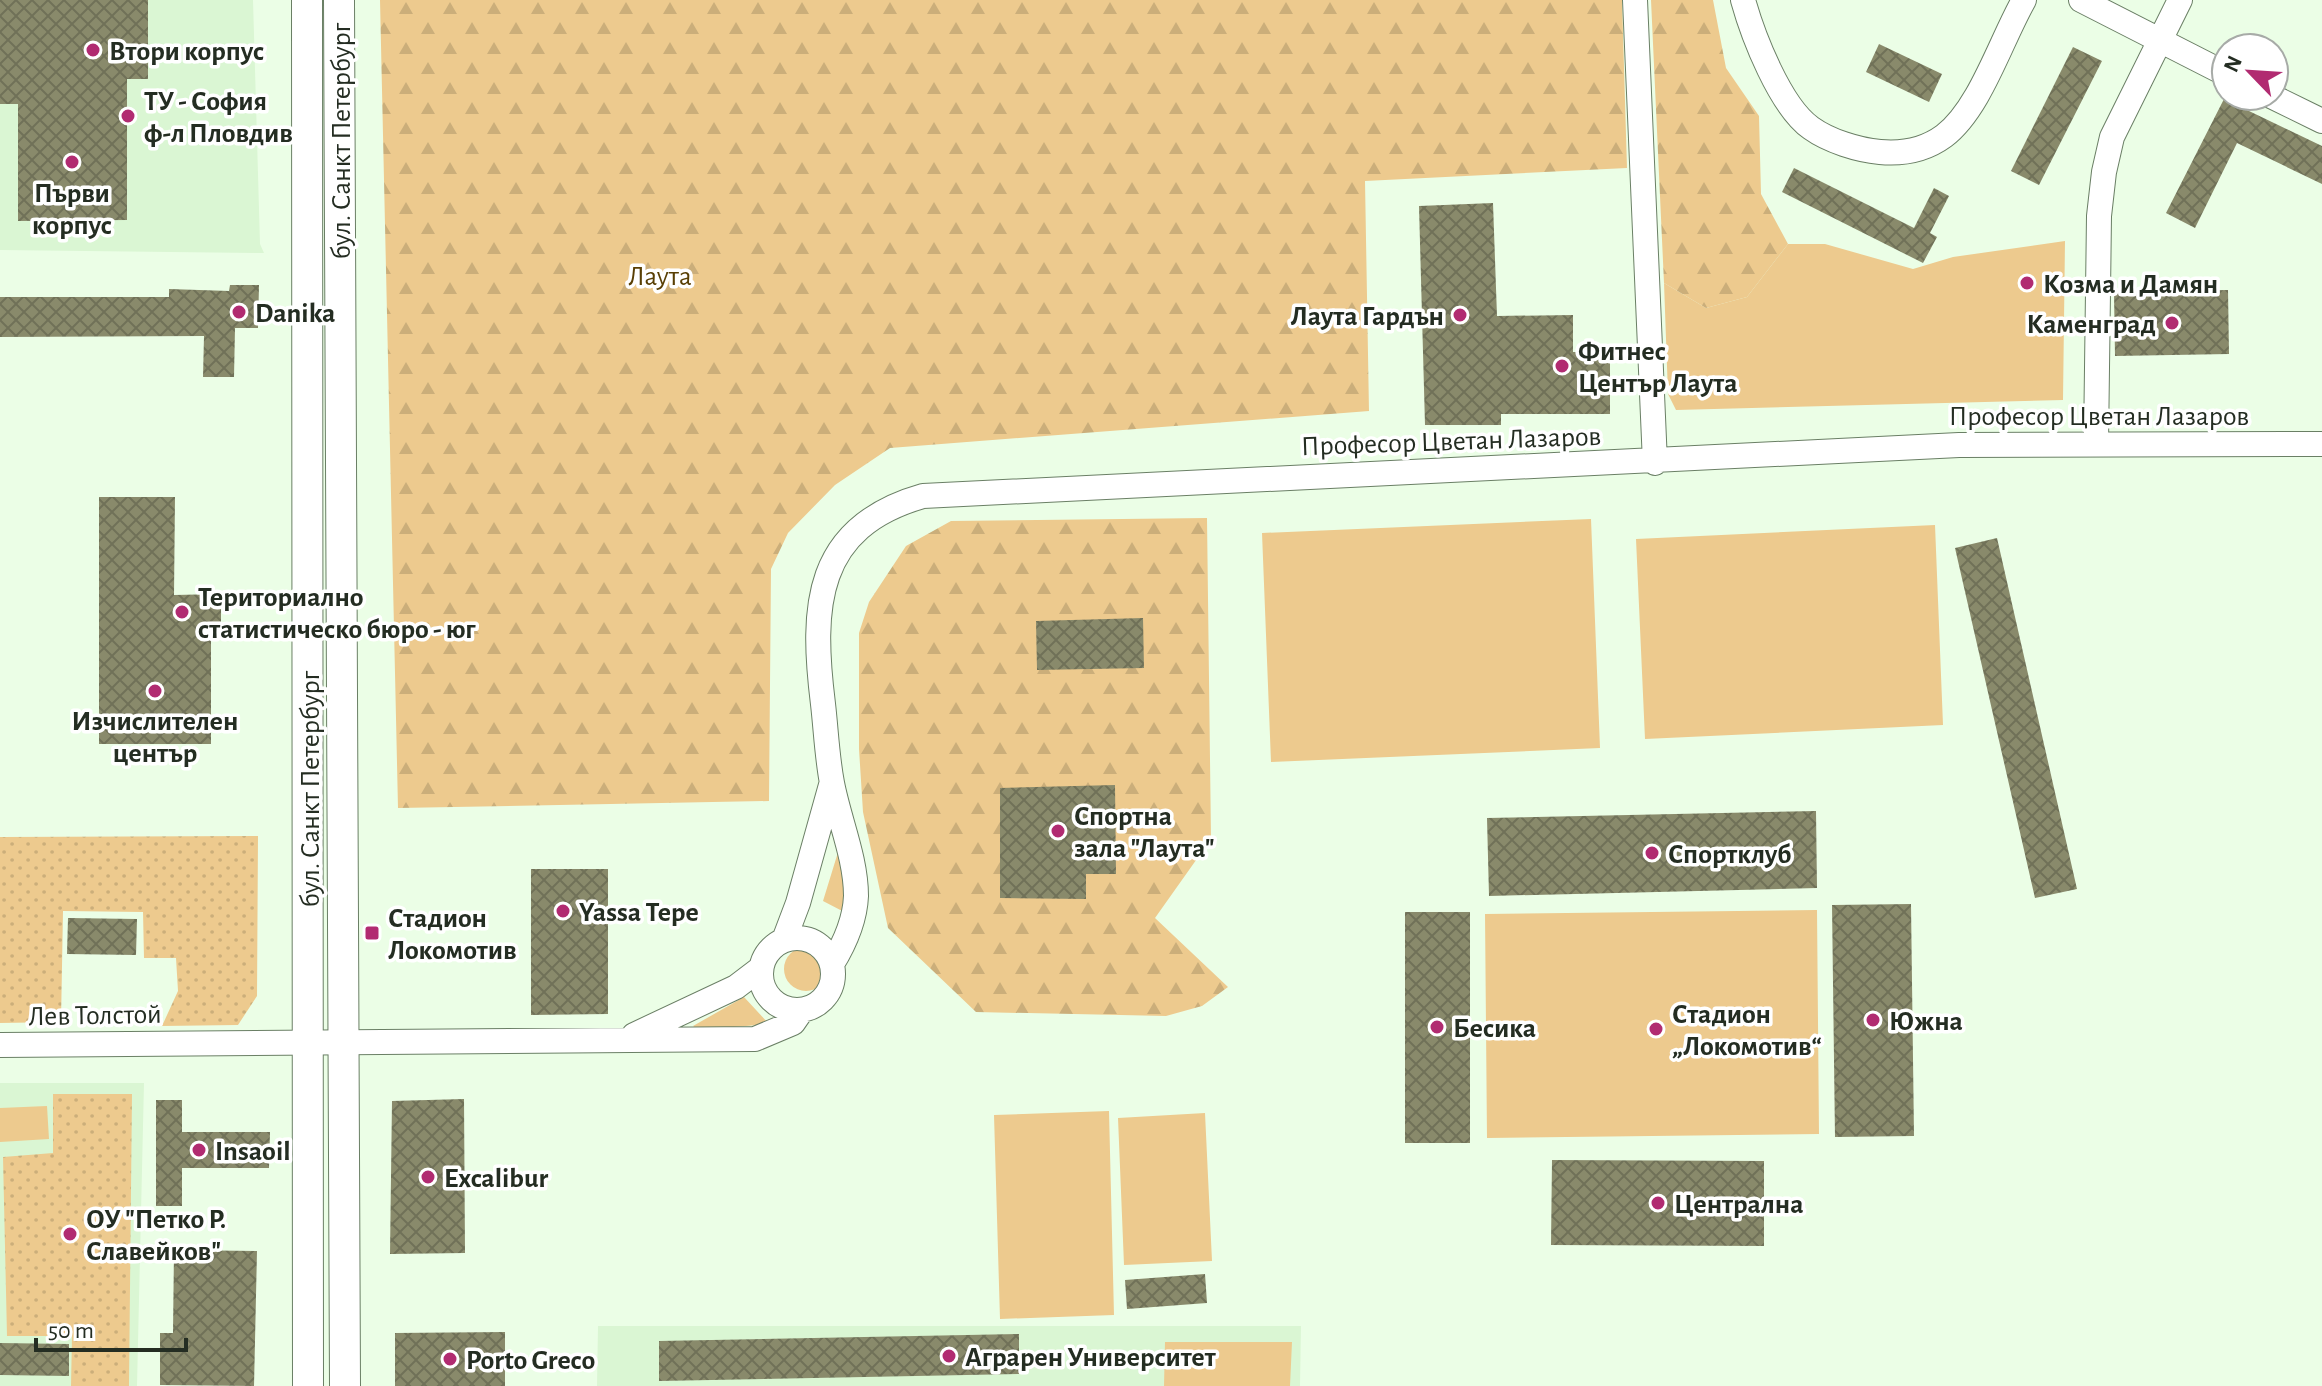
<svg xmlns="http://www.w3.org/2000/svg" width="2322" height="1386" viewBox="0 0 2322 1386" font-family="'Alegreya Sans',sans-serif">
<defs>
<pattern id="forest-firs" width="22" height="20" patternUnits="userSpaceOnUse" patternTransform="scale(2)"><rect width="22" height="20" fill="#edca8e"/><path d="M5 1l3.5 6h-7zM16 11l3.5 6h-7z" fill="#cbae7a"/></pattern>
<pattern id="park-dots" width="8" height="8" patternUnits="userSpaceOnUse" patternTransform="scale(2)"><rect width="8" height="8" fill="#edca8e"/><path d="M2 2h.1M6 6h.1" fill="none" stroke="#cbae7a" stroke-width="1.8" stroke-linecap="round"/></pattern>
<pattern id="building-cross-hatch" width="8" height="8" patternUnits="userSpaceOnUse" patternTransform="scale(2)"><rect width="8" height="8" fill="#898a6b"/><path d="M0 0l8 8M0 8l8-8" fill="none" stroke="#707158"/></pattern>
</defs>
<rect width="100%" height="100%" fill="#ebfee6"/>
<path fill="#daf6d3" d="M0 0H253L260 244 264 253 0 250Z
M0 1083H144L137 1386H0Z
M598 1326H1301L1300 1386H597Z"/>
<path fill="#edca8e" d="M2065 241 2063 400 1676 410 1668 394 1664 283 1706 308 1747 297 1788 244H1825L1913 269 1953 257Z
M1591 519 1600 748 1271 762 1262 533Z
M1935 525 1943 725 1645 739 1636 539Z
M839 849 848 914 823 901Z
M1817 910 1819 1134 1487 1138 1485 914Z
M784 969a22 22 0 1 1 44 0a22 22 0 1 1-44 0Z
M744 997 769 1024 698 1030 693 1026Z
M47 1106 49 1139 0 1142V1108Z
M1109 1111 1114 1315 1000 1319 994 1115Z
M1205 1113 1212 1261 1124 1265 1118 1118Z
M1165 1342H1292L1290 1386H1164Z"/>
<path fill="url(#forest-firs)" d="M380 0H1622L1627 168 1365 181 1369 411 890 448 835 485 788 533 771 569 769 801 398 808Z
M1651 0H1713L1726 68 1759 116 1761 194 1788 244 1747 297 1706 308 1664 283Z
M1207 518 1211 839 1155 918 1228 987 1202 1006 1166 1016 976 1012 888 928 863 812 859 749V633L869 602 906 546 951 521Z"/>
<path fill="url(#park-dots)" d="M258 836 257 996 238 1025 162 1026 178 991 176 958H144L143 912 63 911 61 1022 0 1023V837Z
M53 1094H132L129 1386H71L72 1336H7L3 1157 53 1153Z"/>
<path fill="url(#building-cross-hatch)" d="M0 0H148V79H127V220L18 221V104H0Z
M1879 44 1942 74 1929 102 1866 72Z
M2073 47 2102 61 2039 185 2011 171Z
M2224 99 2322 146V184L2237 143 2195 228 2166 213Z
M1794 168 1914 228 1934 188 1949 196 1930 233 1937 237 1923 263 1782 192Z
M1493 203 1497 316 1573 315V352H1610V414H1501V425H1425L1419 206Z
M230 285H259L258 328H235L234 377H203L204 336 0 337V297H169V289L229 291Z
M2228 290 2229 354 2115 356 2114 292Z
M99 497H175L174 595 221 594V638H211V744H99Z
M1997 538 2077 889 2035 898 1955 548Z
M1143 618 1144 668 1037 670 1036 621Z
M1115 785 1116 874H1086V899L1000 898V788Z
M1816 811 1817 888 1489 896 1487 818Z
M531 869H608V1014L531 1015Z
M1911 904 1914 1136 1835 1137 1832 905Z
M1405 912H1470V1143H1405Z
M68 918 137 919 136 955 67 954Z
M464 1099 465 1253 390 1254 392 1101Z
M156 1100H182V1132H270L269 1168H182V1206H156Z
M1552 1160 1764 1161V1246L1551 1245Z
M174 1250 257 1251 254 1386 160 1385V1333H173Z
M1205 1274 1207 1303 1127 1309 1125 1280Z
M505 1332V1386H395V1333Z
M1019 1334V1374L659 1381V1341Z
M0 1343 69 1344V1376L0 1375Z"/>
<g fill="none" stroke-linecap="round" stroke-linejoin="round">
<g stroke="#6a7f65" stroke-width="26">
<path id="minor" d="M1635 0 1655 463
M1743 0C1753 36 1780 106 1811 128 1829 141 1858 150 1880 152 1902 154 1925 150 1944 136 1980 109 2001 40 2024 0
M2081 0 2226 74
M2271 96 2322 121
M2096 444 2099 216 2104 172 2112 137 2180 0
M761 974a36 36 0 1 1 72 0a36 36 0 1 1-72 0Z
M784 940 798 903 831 785
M832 964C845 943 855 920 856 896 856 858 839 820 832 783 827 757 826 730 823 704 811 607 814 527 923 496L1959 445 2322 444
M634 1035 736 987 761 968
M0 1045 755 1039 793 1023 802 1010"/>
</g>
<g stroke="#6a7f65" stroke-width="32">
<path id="major" d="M307 0 308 1386
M339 0 345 1386"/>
</g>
<use href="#minor" stroke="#fff" stroke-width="24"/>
<use href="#major" stroke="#fff" stroke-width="30"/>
</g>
<g fill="#b12b71" stroke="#fff" stroke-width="3">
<circle cx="93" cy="50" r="8"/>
<circle cx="128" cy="116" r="8"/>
<circle cx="72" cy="162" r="8"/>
<circle cx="2027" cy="283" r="8"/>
<circle cx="239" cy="312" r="8"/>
<circle cx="1460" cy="315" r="8"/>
<circle cx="2172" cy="323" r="8"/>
<circle cx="1562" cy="366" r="8"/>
<circle cx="182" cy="612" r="8"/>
<circle cx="155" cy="691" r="8"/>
<circle cx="1058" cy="831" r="8"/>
<circle cx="1652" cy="853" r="8"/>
<circle cx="563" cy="911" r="8"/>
<rect x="364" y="925" width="16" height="16" rx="4"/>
<circle cx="1873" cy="1020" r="8"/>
<circle cx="1437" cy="1027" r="8"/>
<circle cx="1656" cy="1029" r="8"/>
<circle cx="199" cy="1150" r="8"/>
<circle cx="428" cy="1177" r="8"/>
<circle cx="1658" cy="1203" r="8"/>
<circle cx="70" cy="1234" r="8"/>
<circle cx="949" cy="1356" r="8"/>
<circle cx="450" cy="1359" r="8"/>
</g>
<g text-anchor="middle" stroke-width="7" stroke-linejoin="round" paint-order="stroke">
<g font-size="28" font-weight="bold" fill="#242d22" stroke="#fff" text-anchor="start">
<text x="109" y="60">Втори корпус</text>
<text x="144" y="110">ТУ - София<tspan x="144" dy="32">ф-л Пловдив</tspan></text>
<text x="72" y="202" text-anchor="middle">Първи<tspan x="72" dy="32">корпус</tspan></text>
<text x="2043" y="293">Козма и Дамян</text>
<text x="255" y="322">Danika</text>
<text x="1444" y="325" text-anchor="end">Лаута Гардън</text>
<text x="2156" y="333" text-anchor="end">Каменград</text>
<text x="1578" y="360">Фитнес<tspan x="1578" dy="32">Център Лаута</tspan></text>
<text x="198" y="606">Териториално<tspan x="198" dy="32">статистическо бюро - юг</tspan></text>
<text x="155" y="730" text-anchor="middle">Изчислителен<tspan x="155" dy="32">център</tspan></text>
<text x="1074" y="825">Спортна<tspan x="1074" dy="32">зала "Лаута"</tspan></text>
<text x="1668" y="863">Спортклуб</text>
<text x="579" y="921">Yassa Tepe</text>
<text x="388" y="927">Стадион<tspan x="388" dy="32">Локомотив</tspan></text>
<text x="1672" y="1023">Стадион<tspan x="1672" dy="32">„Локомотив“</tspan></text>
<text x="1889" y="1030">Южна</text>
<text x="1453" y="1037">Бесика</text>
<text x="215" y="1160">Insaoil</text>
<text x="444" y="1187">Excalibur</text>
<text x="1674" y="1213">Централна</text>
<text x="86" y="1228">ОУ "Петко Р.<tspan x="86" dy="32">Славейков"</tspan></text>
<text x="965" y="1366">Аграрен Университет</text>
<text x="466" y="1369">Porto Greco</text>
</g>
<g font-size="28" fill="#242d22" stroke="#fff">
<text transform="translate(340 141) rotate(-90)" y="10">бул. Санкт Петербург</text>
<text x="2099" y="425">Професор Цветан Лазаров</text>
<text transform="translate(1451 440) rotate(-2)" y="10">Професор Цветан Лазаров</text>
<text transform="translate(309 789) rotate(-90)" y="10">бул. Санкт Петербург</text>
<text transform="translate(95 1014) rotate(-1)" y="10">Лев Толстой</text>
</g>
<g font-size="28" fill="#593f04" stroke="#fff">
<text x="660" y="285">Лаута</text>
</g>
</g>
<g transform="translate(2250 72) rotate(295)"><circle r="38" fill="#ffffff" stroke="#a7aba7" stroke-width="2"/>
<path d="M0-6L14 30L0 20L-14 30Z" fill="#b12b71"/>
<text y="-12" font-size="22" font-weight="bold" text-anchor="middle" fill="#242d22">N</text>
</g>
<path d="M36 1338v12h150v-12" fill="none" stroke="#242d22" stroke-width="4"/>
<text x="48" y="1338" font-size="24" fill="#242d22" stroke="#ffffff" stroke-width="6" paint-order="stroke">50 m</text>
</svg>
